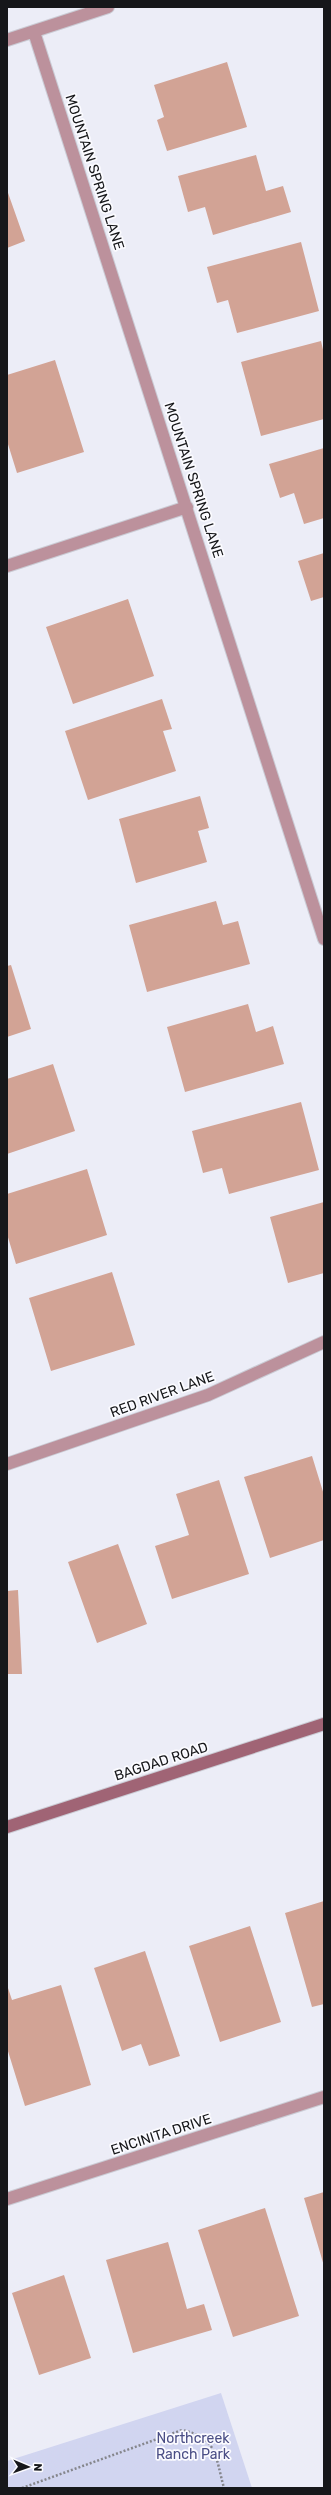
<svg xmlns="http://www.w3.org/2000/svg" width="331" height="2495" viewBox="0 0 331 2495" font-family="Rubik,sans-serif">
<rect width="100%" height="100%" fill="#ecedf7"/>
<path fill="#d1d5f0" d="M221 2393 252 2488H7V2461Z"/>
<path fill="#d2a395" d="M227 62 247 127 167 151 157 120 164 117 154 85Z
M256 155 266 191 283 186 291 212 213 235 205 207 188 212 178 176Z
M7 190 25 241 7 248Z
M301 242 319 311 237 333 228 300 217 303 207 267Z
M321 341 324 354V419L261 436 241 362Z
M55 360 84 452 17 473 7 441V375Z
M324 448V518L304 524 294 493 280 498 269 464Z
M324 553V597L311 601 298 561Z
M128 599 154 676 73 704 46 627Z
M162 699 172 729 163 731 176 771 88 800 65 731Z
M200 796 209 828 198 831 207 862 136 883 119 819Z
M216 901 223 925 238 921 250 964 147 992 129 925Z
M11 965 31 1029 7 1037V966Z
M248 1004 256 1032 273 1026 284 1064 185 1092 167 1027Z
M53 1064 75 1131 7 1154V1079Z
M301 1102 319 1170 229 1194 222 1168 203 1173 192 1131Z
M87 1169 107 1235 16 1264 7 1234V1194Z
M324 1202V1273L288 1283 270 1217Z
M112 1272 135 1345 51 1371 29 1298Z
M312 1456 324 1495V1540L270 1558 244 1477Z
M219 1480 249 1574 172 1599 155 1546 189 1535 176 1494Z
M118 1544 147 1624 97 1643 68 1562Z
M18 1590 22 1674H7V1591Z
M324 1901V2004L312 2007 285 1913Z
M250 1926 281 2022 220 2042 189 1946Z
M145 1951 180 2056 149 2066 141 2044 122 2051 94 1968Z
M7 1985 12 2000 61 1985 91 2085 25 2106 7 2048Z
M324 2192V2266L304 2198Z
M265 2208 299 2316 233 2337 198 2230Z
M168 2242 187 2309 204 2304 212 2330 133 2353 106 2260Z
M64 2275 91 2358 39 2375 12 2293Z"/>
<g fill="none" stroke-linecap="round" stroke-linejoin="round">
<g stroke="#cacbd4" stroke-width="14">
<path id="street" d="M34 32 324 939
M7 40 108 7
M7 566 187 507
M7 1464 208 1395 324 1342
M7 2199 324 2097"/>
</g>
<g stroke="#cacbd4" stroke-width="14">
<path id="secondary" d="M7 1827 324 1724"/>
</g>
<path stroke="#85868c" stroke-width="2.5" stroke-dasharray="2 2" stroke-linecap="butt" d="M22 2488 182 2430C218 2438 215 2456 224 2488"/>
<use href="#street" stroke="#bc919c" stroke-width="12"/>
<use href="#secondary" stroke="#a06475" stroke-width="12"/>
</g>
<g text-anchor="middle" stroke-width="3.5" stroke-linejoin="round" paint-order="stroke">
<g font-size="14" fill="#16171a" stroke="#fbfbff">
<text transform="translate(95 172) rotate(72)" y="5">MOUNTAIN SPRING LANE</text>
<text transform="translate(194 480) rotate(72)" y="5">MOUNTAIN SPRING LANE</text>
<text transform="translate(162 1394) rotate(-20)" y="5">RED RIVER LANE</text>
<text transform="translate(161 1761) rotate(-18)" y="5">BAGDAD ROAD</text>
<text transform="translate(161 2134) rotate(-18)" y="5">ENCINITA DRIVE</text>
</g>
<g font-size="14" fill="#4a4e85" stroke="#fbfbff">
<text x="193" y="2443">Northcreek<tspan x="193" dy="16">Ranch Park</tspan></text>
</g>
</g>
<rect width="331" height="2495" fill="none" stroke="#16171a" stroke-width="16"/>
<g transform="translate(28 2467) rotate(92)" stroke="#fbfbff" stroke-width="3" paint-order="stroke">
<path d="M0-3L7 15L0 10L-7 15Z" fill="#16171a"/>
<text y="-6" font-size="11" font-weight="bold" text-anchor="middle" fill="#16171a">N</text>
</g>
</svg>
